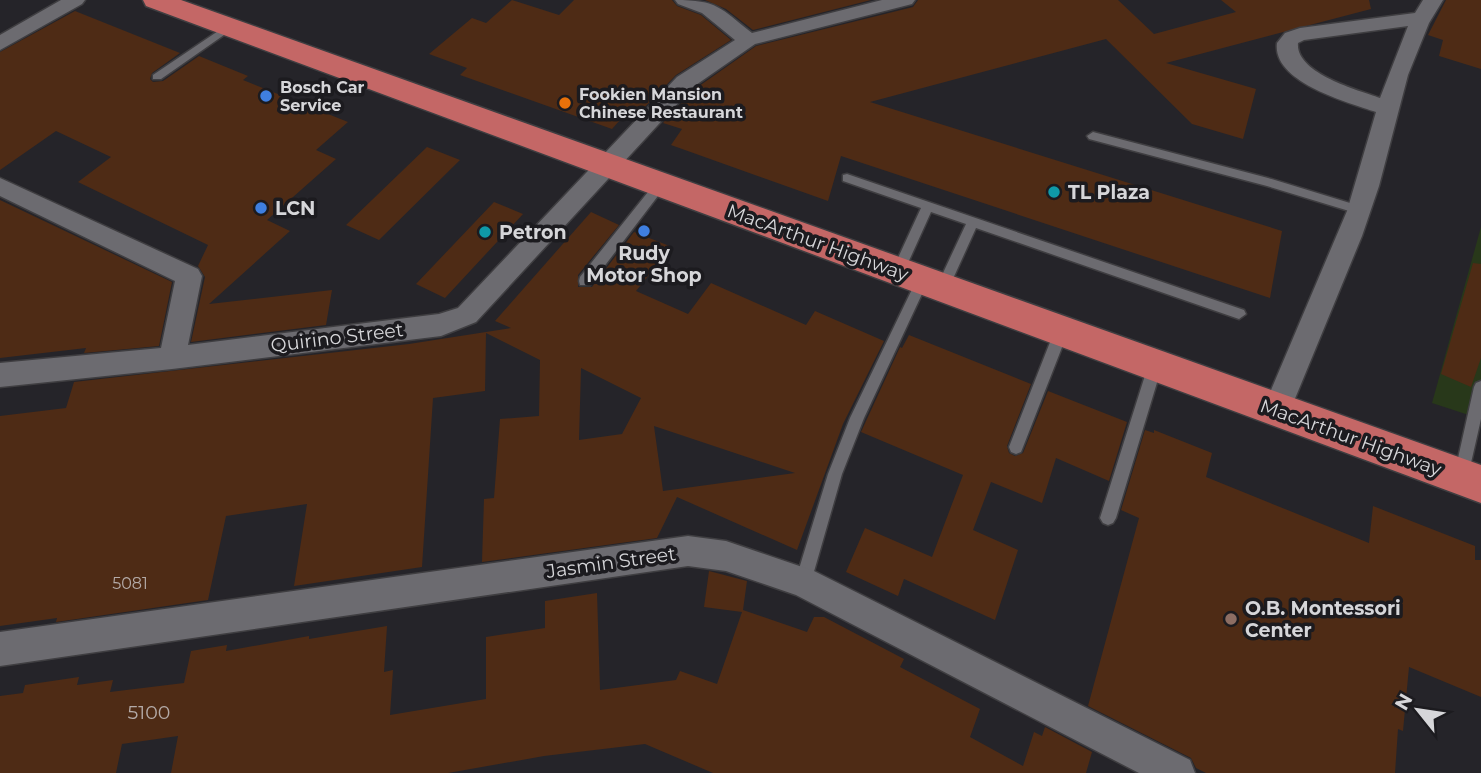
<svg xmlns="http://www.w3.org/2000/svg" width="1481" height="773" viewBox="0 0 1481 773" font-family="Montserrat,sans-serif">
<rect width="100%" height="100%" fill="#252429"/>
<path fill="#28381a" d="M1481 227V419L1432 403Z"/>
<path fill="#4e2b15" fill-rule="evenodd" d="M512 0 559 15 574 0H672L677 6 701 15 731 40 676 75 638 114 628 111 612 129 460 75 467 68 429 54 472 18 486 23Z
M705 0H871L753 30 726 9Z
M918 0H1118L1154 34 1236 12 1221 0H1369L1371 9 1166 63 1256 89 1243 139 1192 124 1106 39 870 102 1282 231 1270 298 841 156 828 201 671 145 682 129 663 123 695 89 756 46 913 7Z
M1446 0H1481V69L1439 56 1443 40 1428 35Z
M75 11 180 53 152 73 150 79 153 82 163 81 199 56 248 76 243 80 348 122 316 150 336 159 267 220 290 231 209 304 332 290 326 325 191 342 205 277 198 266 208 245 78 182 111 157 56 131 0 170V52Z
M427 147 460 160 379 240 346 225Z
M0 200 172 282 159 346 84 353 86 348 0 358Z
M494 202 523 214 445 298 416 284Z
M591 212 619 225 578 275V287H592L634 232 672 247 636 291 688 314 711 283 806 325 815 311 884 341 843 424 797 550 677 497 657 538 482 562 484 499 494 498 500 419 539 416 540 360 486 333 485 391 433 398 422 567 294 586 307 504 226 516 208 600 56 622 57 618 0 626V416L66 408 74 382 409 344 511 328 495 321ZM581 368 641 398 622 434 579 440ZM654 426 795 473 663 491Z
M1473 263 1481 264V358L1471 387 1441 374Z
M909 335 1031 384 1007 446 1009 453 1015 456 1023 453 1048 391 1127 422 1109 481 1056 458 1042 503 991 482 973 530 1018 550 995 620 904 579 898 596 846 572 865 528 932 557 963 475 861 432 900 347 902 348Z
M1145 430 1154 433V430L1212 453 1206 477 1369 543 1373 506 1475 546V560H1481V697L1409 667 1403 731 1398 729 1395 773H1206L1196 768 1191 758 1088 706 1139 518 1121 510Z
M709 571 747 581 743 610 807 632 814 617H824L904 659 900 667 980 709 970 737 1023 766 1034 732 1042 736 1045 727 1092 752 1086 773H713L645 744 544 756 448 773H171L178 736 122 744 116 773H0V696L23 693 25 685 79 677 77 685 113 680 110 692 184 683 191 651 227 645 226 651 309 636V639L387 626 384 672 393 670 390 715 486 699V637L545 628V601L597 593 600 690 676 680 680 671 717 684 742 612 704 607Z"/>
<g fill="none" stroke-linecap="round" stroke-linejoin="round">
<g stroke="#3f3e41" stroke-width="3">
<path id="lane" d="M230 23 235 26 234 28 161 79H153V75Z
M1093 132 1268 178 1363 207 1365 210 1359 214 1267 186 1089 139 1087 136Z
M847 174 1244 310 1246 314 1239 319 976 228 947 292H937L936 288 966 224 931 212 903 274H893L892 271 921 208 843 181V175Z
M660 181 664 182V188L590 285H580L579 281 580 277 656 182Z
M923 274 929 279 864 418 842 474 811 582 809 588 803 590 797 588 795 582 828 474 850 418 917 279Z
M1061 327 1066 328 1068 332 1023 447 1021 452 1016 454 1011 452 1009 447 1054 332 1056 328Z
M1155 360 1160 362 1162 366 1116 518 1113 523 1108 525 1103 523 1100 518 1148 366 1150 362Z
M1481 381V419L1468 476 1466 481 1461 483 1456 481 1454 476 1474 387 1476 383Z"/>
</g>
<g stroke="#3f3e41" stroke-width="3">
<path id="street" d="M61 0H85L82 4 0 50V35Z
M675 0C718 0 720 8 752 33L882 0H915L912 4 755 44 693 87 476 322 441 336 172 369 0 387V363L161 348 175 281 0 196V178L198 269 202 276 188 345 439 314 458 308 677 77 735 40 702 13 678 4Z
M1423 0H1443L1429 23 1408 75 1379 186 1362 236 1287 418 1277 421 1267 418 1263 409 1347 211 1376 112C1347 102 1272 82 1277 43L1285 33 1300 28 1415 13ZM1408 26 1380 98C1357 90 1295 73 1298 43L1304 40Z
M688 536 726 541 814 571 1190 760 1195 773H1139L796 595 726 571 688 566 0 666V632Z"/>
</g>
<g stroke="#3f3e41" stroke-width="3">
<path id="highway" d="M143 0H181L1481 465V503L146 6Z"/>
</g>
<use href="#lane" fill="#6c6b70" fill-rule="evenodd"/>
<use href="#street" fill="#6c6b70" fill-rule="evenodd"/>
<use href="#highway" fill="#c46766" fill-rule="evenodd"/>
</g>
<g fill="#3f7fe0" stroke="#1c1b1f" stroke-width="2.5">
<circle cx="266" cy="96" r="7"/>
<circle cx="261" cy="208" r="7"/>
<circle cx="644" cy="231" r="7"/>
</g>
<circle fill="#e8710a" stroke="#1c1b1f" stroke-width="2.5" cx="565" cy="103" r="7"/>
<g fill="#0f9aa8" stroke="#1c1b1f" stroke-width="2.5">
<circle cx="1054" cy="192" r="7"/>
<circle cx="485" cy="232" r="7"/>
</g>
<circle fill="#8d6e63" stroke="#1c1b1f" stroke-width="2.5" cx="1231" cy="619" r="7"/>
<g text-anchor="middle" stroke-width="7" stroke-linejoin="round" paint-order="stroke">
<g font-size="16" font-weight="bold" fill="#d6d6d9" stroke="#1c1b1f" text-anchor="start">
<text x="280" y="93">Bosch Car<tspan x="280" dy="18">Service</tspan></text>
<text x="579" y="100">Fookien Mansion<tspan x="579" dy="18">Chinese Restaurant</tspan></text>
</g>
<g font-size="16" fill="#b4aba8">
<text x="130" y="589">5081</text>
</g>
<g font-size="19" font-weight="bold" fill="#d6d6d9" stroke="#1c1b1f" text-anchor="start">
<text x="1068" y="199">TL Plaza</text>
<text x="275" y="215">LCN</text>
<text x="499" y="239">Petron</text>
<text x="644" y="260" text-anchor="middle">Rudy<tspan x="644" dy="22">Motor Shop</tspan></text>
<text x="1245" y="615">O.B. Montessori<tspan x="1245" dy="22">Center</tspan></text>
</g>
<g font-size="19" fill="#d6d6d9" stroke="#1c1b1f">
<text transform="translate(818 242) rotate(20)" y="7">MacArthur Highway</text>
<text transform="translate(337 337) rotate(-7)" y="7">Quirino Street</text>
<text transform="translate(1351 437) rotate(20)" y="7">MacArthur Highway</text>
<text transform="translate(611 562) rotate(-8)" y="7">Jasmin Street</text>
</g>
<g font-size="19" fill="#b4aba8">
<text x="149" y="719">5100</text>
</g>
</g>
<g transform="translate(1418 710) rotate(300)" stroke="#1c1b1f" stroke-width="5" paint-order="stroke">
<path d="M0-5L12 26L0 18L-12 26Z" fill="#d6d6d9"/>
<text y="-10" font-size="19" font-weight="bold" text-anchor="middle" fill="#d6d6d9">N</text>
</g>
</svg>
